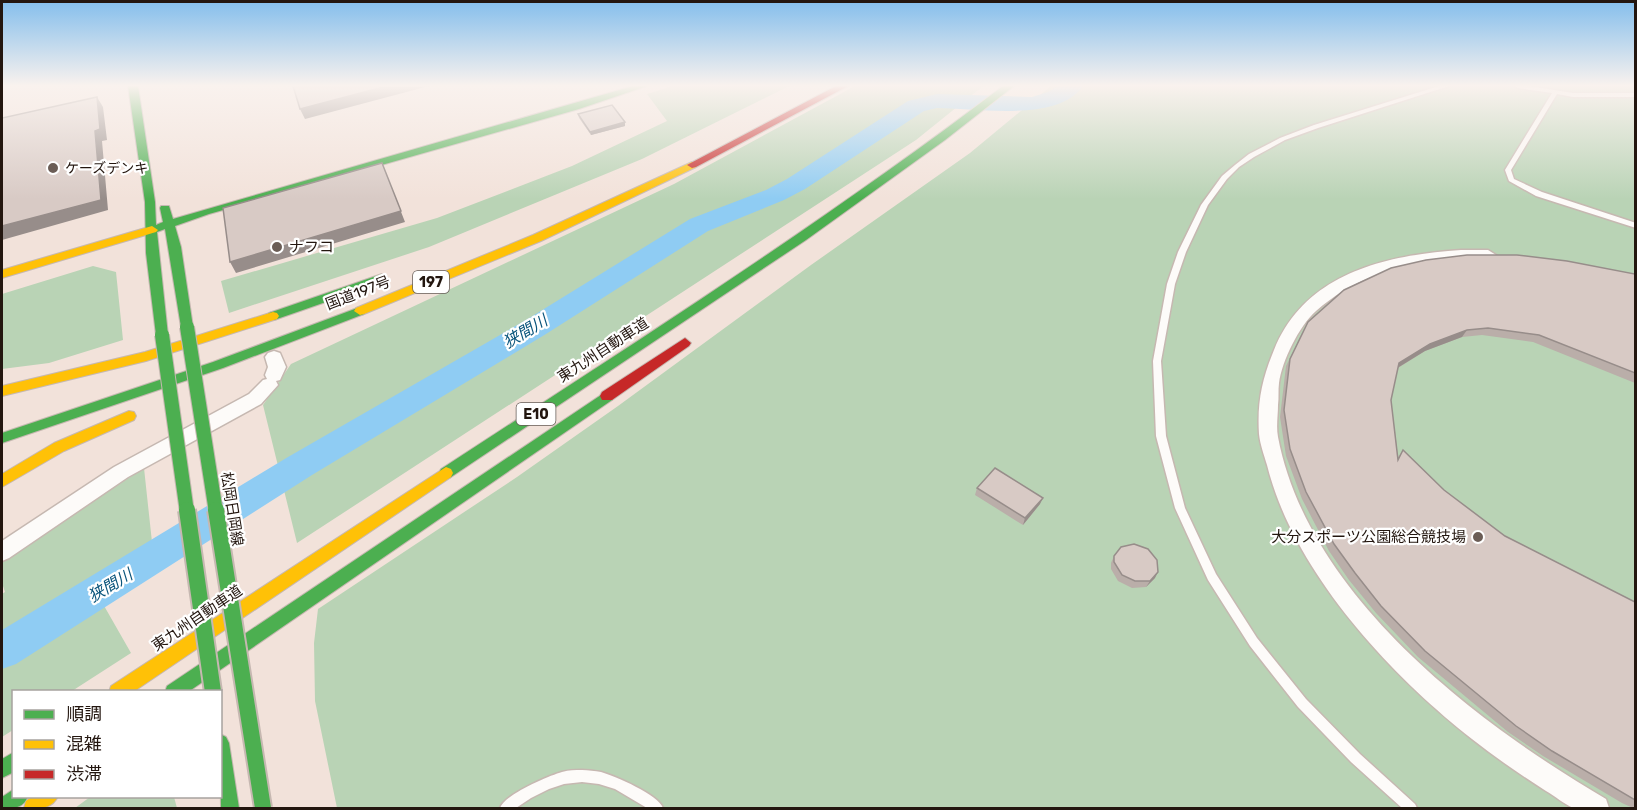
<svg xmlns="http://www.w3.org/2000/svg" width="1637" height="810" viewBox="0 0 1637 810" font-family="Rubik,'Noto Sans JP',sans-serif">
<rect width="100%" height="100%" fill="#f2e2da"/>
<path fill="#b9d3b5" d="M673 86H789L642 159 429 247 229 313 221 281 437 218 572 166 667 121 647 94Z
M855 86H983L916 140 297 543 263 405 291 364 674 184Z
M1051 86H1635V808H337L315 701 314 643 318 609 517 477 618 406 811 265 970 153Z
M93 266 116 272 123 340 49 363 2 369V294Z
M144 468 155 570 103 604 131 653 72 691 14 692 13 730 2 737V594L5 592 2 583V560Z
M90 797H174L177 808H75Z"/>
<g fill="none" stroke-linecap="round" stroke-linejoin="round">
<path fill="#8fccf3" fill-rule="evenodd" d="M1058 86H1083C1057 123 977 108 937 108L924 111 805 189 784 200 708 231 546 334 312 475 16 664 2 669V630L288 457 526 320 690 219 766 190 787 179 908 101 937 94 1032 97 1048 92Z"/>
<g stroke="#c6b8b1" stroke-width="3">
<path id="lane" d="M1439 86H1449L1318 128 1285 140 1254 157 1239 167 1227 179 1208 205 1186 252 1175 284 1161 361 1166 436 1185 508 1216 574 1257 638 1306 699 1360 754 1415 804 1417 808H1402L1351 762 1298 707 1250 646 1208 580 1175 508 1156 436 1153 361 1167 284 1178 252 1201 205 1222 176 1235 165 1249 154 1280 138 1314 125Z
M1515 86H1529L1573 93H1636V97H1573L1557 94 1511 170 1514 179 1542 192 1636 223V228L1536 196 1509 181 1505 170 1552 93 1518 88Z
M582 770C588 770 595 771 601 772 615 776 659 795 663 808H647L615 789 599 784 582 782 564 784 549 789 531 798 516 808H500C504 795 548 776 562 772 569 770 575 770 582 770Z"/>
</g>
<g stroke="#c6b8b1" stroke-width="3">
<path id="street" d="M1461 250H1488L1496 255C1490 263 1451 261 1439 262 1393 265 1350 281 1316 311 1299 326 1282 361 1279 383 1278 390 1279 398 1278 405 1278 415 1276 427 1278 437 1308 595 1475 722 1606 799L1609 808C1599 808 1583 810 1573 808 1564 804 1555 796 1546 791 1521 775 1496 758 1472 739 1388 673 1293 570 1267 465 1264 455 1260 444 1259 434 1257 402 1262 379 1274 350 1305 273 1386 255 1461 250Z
M274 351 280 353 286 367 280 380 276 381 278 385 261 404 128 477 9 558 2 561V541L114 467 249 394 263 380 267 379 265 375 268 367 265 357 268 353Z"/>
</g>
<g stroke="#c6b8b1" stroke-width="2">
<path id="fast" d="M128 86H138L155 202 156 225 163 222 160 208 161 206H169L173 219 633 86H647L579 109 209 214 175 226 181 247 193 327 191 330H183L181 327 165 229 157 232 168 335 162 339 156 335 146 253 145 202Z
M1003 86H1014L945 140 806 240 451 477 446 479 441 477 439 473 441 469C631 345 822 224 1003 86Z
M382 274 388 278 386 281 277 319 273 320 267 316 269 313Z
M360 307 366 311 364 314 223 368 2 443V433L213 362Z
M607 391 614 396 612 400 188 692H165L167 686Z
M220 734 226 737 229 743 239 808H221Z
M14 752V772L2 778V759Z
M14 789V796H28C23 809 14 808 2 808V797Z"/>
</g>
<g stroke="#c6b8b1" stroke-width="2">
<path id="slow" d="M692 162 696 163V167L541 241 364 314 360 315 354 311 356 308 533 235Z
M152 226 158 230 156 232 2 278V270Z
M273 312 277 313 279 316 277 319 146 361 2 396V386L145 352Z
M129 411 134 412 136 416 134 420 64 451 2 487V474L54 443Z
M446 467 451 469 453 473 451 477 133 692H109L111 686Z
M33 796H58C52 810 38 808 24 808L26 801Z"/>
</g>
<g stroke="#c6b8b1" stroke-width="2">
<path id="jam" d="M836 86H848L696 167 692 168 687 165Z
M685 338 691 343 689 346 612 400H602L600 396 602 392Z"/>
</g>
<use href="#lane" fill="#fdfbf9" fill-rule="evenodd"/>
<use href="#street" fill="#fdfbf9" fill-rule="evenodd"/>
<use href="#fast" fill="#4caf50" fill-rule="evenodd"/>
<use href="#slow" fill="#ffc107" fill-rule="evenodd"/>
<use href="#jam" fill="#c62828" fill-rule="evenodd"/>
<g stroke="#c6b8b1" stroke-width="16" stroke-linecap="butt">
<path id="fast-bridge-far1" d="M187 327 216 512
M162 335 187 512"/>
</g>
<g stroke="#c6b8b1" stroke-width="20" stroke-linecap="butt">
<path id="fast-bridge" d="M187 510 213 692
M216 510 263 808"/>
</g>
<use href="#fast-bridge-far1" stroke="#4caf50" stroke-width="14"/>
<use href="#fast-bridge" stroke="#4caf50" stroke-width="16"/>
</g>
<path fill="#baaea9" d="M578 114 625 122V126L591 135 579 118Z
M1635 274V383L1533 342 1482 335 1462 337 1425 351 1398 368 1391 400 1398 457 1403 450 1444 490 1505 536 1635 602V808H1633L1622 803 1543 756 1508 732 1418 657 1376 613 1349 580 1329 551 1302 499 1286 456 1280 417 1286 366 1304 329Z
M977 488 1040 504 1023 525 975 495Z
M1114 556 1155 578 1146 587 1132 588 1118 581 1111 569V563Z"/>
<path fill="#978d8a" d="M387 86H429L305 119 300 109Z
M97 97 103 107 107 140 102 141 108 210 2 240V226L95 131Z
M625 122V126L591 135 590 132Z
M382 163 405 222 236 273 230 262Z
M1467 330 1462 337 1425 351 1394 370 1399 363 1430 344Z
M1043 498 1040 504 1023 525 1025 518Z
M1158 572 1155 578 1146 587 1150 581Z"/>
<path fill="#d8cac5" stroke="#978d8a" stroke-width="1.5" d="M293 86H387L300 109Z
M97 97 100 129 95 131 101 200 2 226V118Z
M612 105 625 122 590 132 578 114Z
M382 163 401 211 230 262 223 208Z
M1467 255H1517L1567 261 1635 274V373L1539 335 1488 328 1467 330 1430 344 1399 363 1391 400 1398 460 1403 450 1444 490 1505 536 1635 602V800L1552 751 1516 726 1425 651 1381 606 1355 573 1334 544 1306 492 1290 449 1284 410 1290 359 1308 322 1344 290 1391 268 1426 260Z
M995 468 1043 498 1025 518 977 488Z
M1134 544 1148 549 1157 560 1158 572 1150 581H1135L1122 575 1114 562V556L1121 547Z"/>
<linearGradient id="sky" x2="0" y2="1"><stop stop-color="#84beec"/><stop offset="0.43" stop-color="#f9f2ee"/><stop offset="1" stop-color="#f9f2ee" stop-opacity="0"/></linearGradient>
<rect width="1637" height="199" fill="url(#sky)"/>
<g fill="#6b5d56" stroke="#fff" stroke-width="2">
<circle cx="53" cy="168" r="6"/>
<circle cx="277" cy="247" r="6"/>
<circle cx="1478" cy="537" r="6"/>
</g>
<g text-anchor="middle" stroke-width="4.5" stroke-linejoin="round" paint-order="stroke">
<g font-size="14" fill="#23160f" stroke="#fff" text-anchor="start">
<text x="65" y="173">ケーズデンキ</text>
</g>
<g fill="#fff" stroke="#655c57" stroke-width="1.5">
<rect x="413" y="271" width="36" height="22" rx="4.5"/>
<rect x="516.5" y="403" width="39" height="22" rx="4.5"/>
</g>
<g font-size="14" font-weight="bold" fill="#23160f">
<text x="431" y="287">197</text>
<text x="536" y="419">E10</text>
</g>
<g font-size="15" fill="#23160f" stroke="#fff" text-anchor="start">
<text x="289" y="252">ナフコ</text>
<text x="1466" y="542" text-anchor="end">大分スポーツ公園総合競技場</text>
</g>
<g font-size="15" fill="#23160f" stroke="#fff">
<text transform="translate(358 293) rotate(-21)" y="5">国道197号</text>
<text transform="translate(603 350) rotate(-33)" y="5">東九州自動車道</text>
<text transform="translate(232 509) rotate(81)" y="5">松岡日岡線</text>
<text transform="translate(197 618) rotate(-34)" y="5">東九州自動車道</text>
</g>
<g font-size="16" font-style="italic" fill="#09547b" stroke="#fff">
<text transform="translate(525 331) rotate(-31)" y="6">狭間川</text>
<text transform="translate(110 585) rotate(-31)" y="6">狭間川</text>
</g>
</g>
<rect width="1637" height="810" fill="none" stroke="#23160f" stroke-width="6"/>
<rect x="12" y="690" width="210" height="108" fill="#ffffff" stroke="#a7a29f" stroke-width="1.5"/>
<rect x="24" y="710" width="30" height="9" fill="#4caf50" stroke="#a7a29f" stroke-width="1.5"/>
<text x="66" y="720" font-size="18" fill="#23160f">順調</text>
<rect x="24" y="740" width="30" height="9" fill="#ffc107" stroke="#a7a29f" stroke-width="1.5"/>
<text x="66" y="750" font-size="18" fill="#23160f">混雑</text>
<rect x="24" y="770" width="30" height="9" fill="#c62828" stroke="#a7a29f" stroke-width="1.5"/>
<text x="66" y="780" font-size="18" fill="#23160f">渋滞</text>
</svg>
